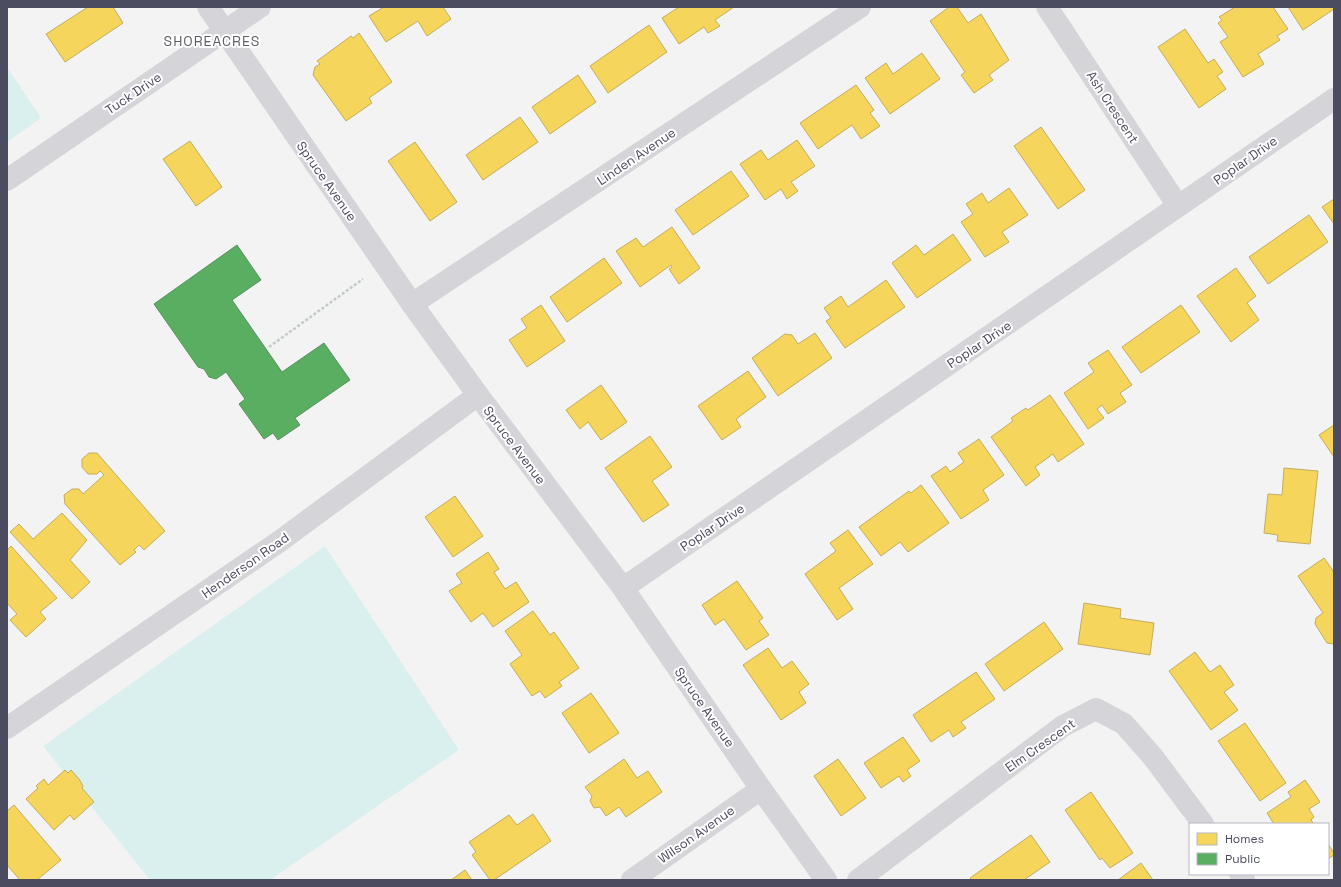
<svg xmlns="http://www.w3.org/2000/svg" width="1341" height="887" viewBox="0 0 1341 887" font-family="'Space Grotesk',sans-serif">
<rect width="100%" height="100%" fill="#f4f3f3"/>
<path fill="#daf0ee" d="M7 67 41 118 7 142Z
M325 546 459 750 270 880H150L43 746Z"/>
<path fill="#f6d55c" stroke="#c3ac5d" d="M88 7H113L123 23 65 62 46 34Z
M384 7H443L451 19 427 36 418 21 386 42 369 16Z
M679 7H734L715 20 720 26 708 33 704 27 679 44 662 18Z
M949 7H957L968 23 981 14 1009 60 989 75 993 80 974 93 961 75 965 72 930 21Z
M1235 7H1273L1288 29 1277 36 1280 40 1258 54 1264 64 1243 77 1220 42 1228 37 1218 23 1222 20 1219 17Z
M1288 7H1334V9L1303 30Z
M649 25 667 52 608 93 590 66Z
M1185 29 1208 63 1214 59 1223 72 1217 76 1226 89 1199 108 1158 47Z
M359 33 392 82 369 98 372 103 346 121 313 75 315 67 320 64 317 61 351 36 353 38Z
M922 53 940 79 890 114 865 78 886 63 893 74Z
M578 75 596 102 550 134 532 107Z
M856 85 874 110 870 113 880 126 861 139 852 125 818 149 800 123Z
M520 117 538 142 483 180 466 155Z
M1041 127 1085 190 1058 209 1014 146Z
M797 140 815 166 791 182 798 191 787 199 781 189 765 200 740 164 761 150 768 160Z
M190 141 222 187 196 206 163 159Z
M415 142 457 202 430 221 388 161Z
M731 171 749 196 693 235 675 210Z
M1009 188 1028 215 1002 232 1009 242 985 257 961 222 973 214 966 204 982 193 988 203Z
M1334 199V224L1322 207Z
M1309 215 1328 242 1268 284 1249 257Z
M672 227 700 268 679 284 669 269 672 267 671 265 640 287 616 251 636 238 643 247Z
M953 234 971 260 917 298 892 263 916 245 924 255Z
M604 258 622 283 567 322 550 297Z
M1236 268 1256 296 1247 303 1259 320 1231 342 1197 296Z
M886 280 905 307 845 348 826 321 831 318 824 308 841 296 848 307Z
M541 305 565 341 527 367 509 340 527 328 521 319Z
M1181 305 1200 332 1141 373 1122 347Z
M815 333 832 358 778 396 752 358 785 334 792 335 798 344Z
M1108 350 1132 385 1120 393 1126 402 1108 414 1102 405 1097 409 1104 418 1088 429 1064 393 1094 372 1088 363Z
M748 371 766 397 736 419 741 427 722 440 698 406Z
M601 385 627 422 601 440 588 422 580 429 566 410Z
M1050 395 1084 444 1058 462 1053 454 1035 467 1040 475 1026 486 991 437 1013 421 1011 418 1026 408 1028 410Z
M1334 425V457L1319 435Z
M650 436 672 467 652 481 669 505 643 522 605 468Z
M979 439 1004 475 983 490 989 500 961 519 931 476 946 466 950 472 964 462 958 453Z
M89 453H97L165 531 144 550 139 545 134 550 136 552 120 565 65 504 64 495 72 489H79L83 494 104 475 100 471 97 474H88L82 467V459Z
M1284 468 1318 471 1310 544 1277 541 1278 535 1264 533 1268 494 1282 495Z
M921 485 949 523 908 552 900 542 881 556 859 527 909 491 911 493Z
M455 496 483 536 453 557 425 517Z
M62 513 87 540 70 560 90 582 72 599 10 532 19 524 33 539Z
M848 530 873 564 839 588 853 609 837 620 805 574 836 551 830 543Z
M11 546 57 598 40 612 46 619 26 637 10 620 17 614 7 603V550Z
M488 552 499 569 494 572 505 589 516 582 529 602 493 627 483 613 471 622 449 591 462 583 456 574Z
M1324 558 1334 572V644L1327 643 1315 624 1316 618 1323 613 1298 576Z
M737 581 763 618 759 621 769 635 746 650 724 619 715 625 702 605Z
M1084 603 1121 609 1120 618 1154 623 1150 655 1078 644Z
M533 611 550 635 554 632 579 668 559 682 562 686 545 698 540 691 532 696 510 664 522 655 505 631Z
M1044 622 1063 649 1004 691 985 664Z
M768 648 782 668 792 661 809 684 799 692 806 703 781 720 743 665Z
M1195 652 1210 672 1220 665 1234 685 1224 692 1238 710 1211 730 1169 671Z
M976 672 995 699 961 722 966 728 953 737 949 730 931 742 913 715Z
M591 693 619 733 589 753 562 713Z
M1245 723 1286 783 1260 801 1218 741Z
M903 737 920 761 907 770 911 776 903 782 899 776 881 788 864 763Z
M624 759 637 778 648 771 662 792 626 817 619 807 606 816 600 807 594 808 590 801 592 796 585 787Z
M838 759 866 798 841 816 814 776Z
M65 770 68 773 71 770 79 779 83 786 82 788 94 802 74 820 70 815 54 830 26 799 38 788 36 786 44 779 48 785Z
M1305 780 1320 802 1309 809 1314 817 1311 820 1314 824H1274L1267 813 1291 797 1288 792Z
M1091 792 1133 853 1110 868 1102 858 1100 860 1065 810Z
M14 805 61 860 37 880H20L7 865V811Z
M533 814 551 841 494 880H490L472 855 476 852 469 842 509 815 517 825Z
M1031 835 1050 862 1024 880H972L970 878Z
M1328 844 1334 853V855L1328 859Z
M1141 863 1153 880H1118Z
M465 870 472 880H451Z"/>
<path fill="#5aae61" stroke="#569160" d="M237 245 261 280 232 300 282 372 324 343 350 380 295 418 300 425 278 440 273 433 264 439 239 404 245 399 226 372 216 379 209 377 204 369 198 367 154 304Z"/>
<g fill="none" stroke-linecap="round" stroke-linejoin="round">
<path stroke="#c1cacd" stroke-width="2.5" stroke-dasharray="3 2" stroke-linecap="butt" d="M269 347 363 279"/>
<path stroke="#d5d4d8" stroke-width="22" d="M1047 7 1178 206
M7 180 260 7
M412 304 860 7
M623 588 1334 99
M7 728 280 541 478 395
M1240 874 1244 880
M632 880 761 789
M858 880 1063 726 1096 709 1124 724 1153 757 1203 824"/>
<path stroke="#d5d4d8" stroke-width="22" d="M208 7 412 304 478 395 623 588 761 789 826 880"/>
</g>
<g text-anchor="middle" stroke-width="4" stroke-linejoin="round" paint-order="stroke">
<g font-size="13" fill="#4b4c5f" stroke="#fff">
<text transform="translate(133 93) rotate(-34)" y="5">Tuck Drive</text>
<text transform="translate(1113 107) rotate(57)" y="5">Ash Crescent</text>
<text transform="translate(636 156) rotate(-34)" y="5">Linden Avenue</text>
<text transform="translate(1245 160) rotate(-35)" y="5">Poplar Drive</text>
<text transform="translate(327 181) rotate(55)" y="5">Spruce Avenue</text>
<text transform="translate(979 344) rotate(-34)" y="5">Poplar Drive</text>
<text transform="translate(515 445) rotate(53)" y="5">Spruce Avenue</text>
<text transform="translate(712 527) rotate(-34)" y="5">Poplar Drive</text>
<text transform="translate(245 565) rotate(-35)" y="5">Henderson Road</text>
<text transform="translate(705 707) rotate(55)" y="5">Spruce Avenue</text>
<text transform="translate(1040 745) rotate(-35)" y="5">Elm Crescent</text>
<text transform="translate(696 834) rotate(-35)" y="5">Wilson Avenue</text>
</g>
<g font-size="14" letter-spacing="1" fill="#5f5f67" stroke="#fff">
<text x="212" y="46">SHOREACRES</text>
</g>
</g>
<rect width="1341" height="887" fill="none" stroke="#4b4c5f" stroke-width="16"/>
<rect x="1189" y="823" width="140" height="52" fill="#ffffff" stroke="#b7b7bf"/>
<rect x="1197" y="833" width="20" height="12" fill="#f6d55c" stroke="#b7b7bf"/>
<text x="1225" y="843" font-size="12" fill="#4b4c5f">Homes</text>
<rect x="1197" y="853" width="20" height="12" fill="#5aae61" stroke="#b7b7bf"/>
<text x="1225" y="863" font-size="12" fill="#4b4c5f">Public</text>
</svg>
